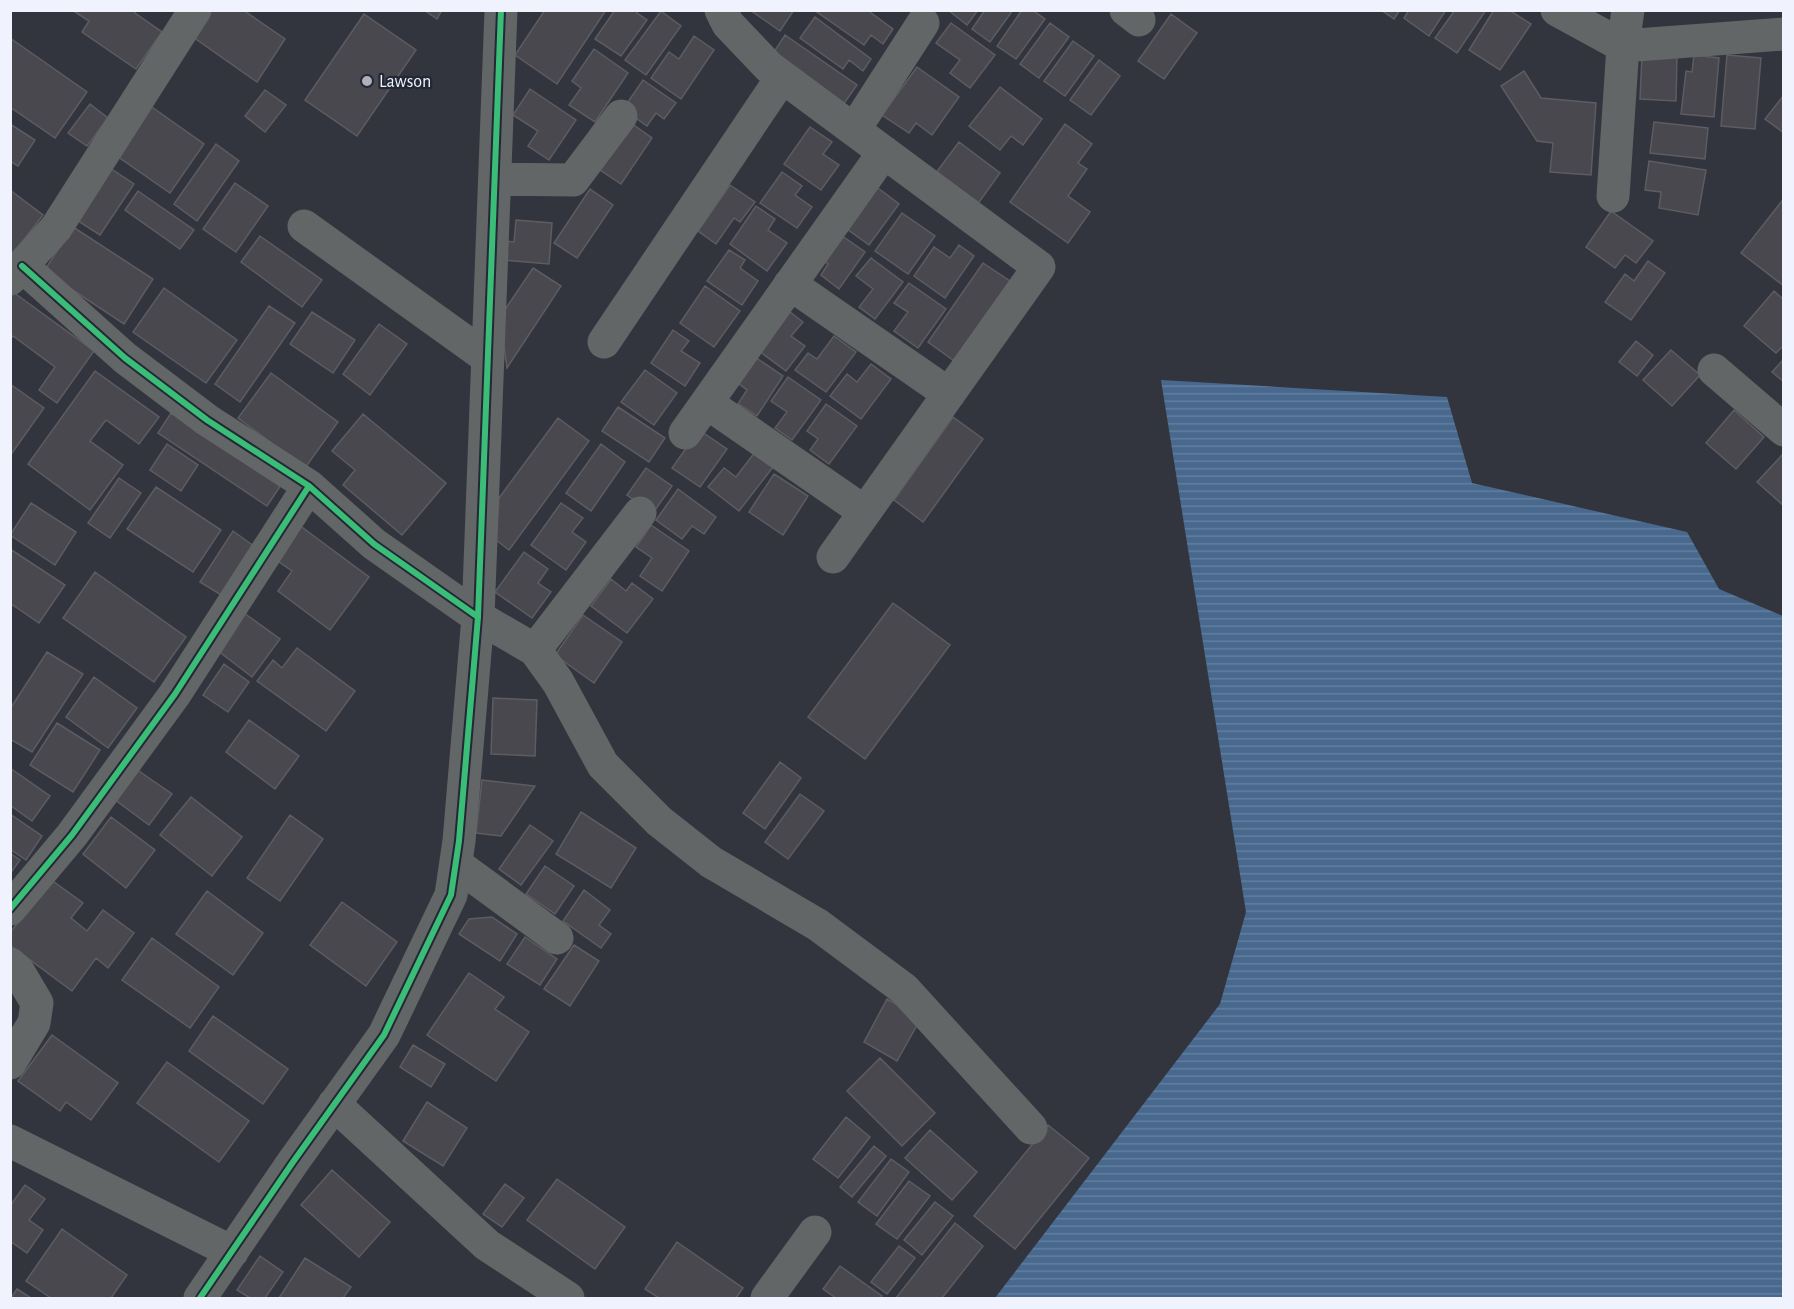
<svg xmlns="http://www.w3.org/2000/svg" width="1794" height="1309" viewBox="0 0 1794 1309" font-family="'Alegreya Sans',sans-serif">
<defs>
<pattern id="water-rules" width="6" height="5" patternUnits="userSpaceOnUse" patternTransform="scale(1.5)"><rect width="6" height="5" fill="#48688e"/><path d="M0 2.5h6" fill="none" stroke="#637e9f"/></pattern>
</defs>
<rect width="100%" height="100%" fill="#32353d"/>
<path fill="url(#water-rules)" d="M1161 380 1447 397 1472 483 1687 532 1719 589 1783 616V1298H995L1220 1004 1246 912Z"/>
<path fill="#49484e" stroke="#5d5c62" stroke-width="1.5" d="M72 10H136L135 13 162 32 136 69 82 32 89 21Z
M211 10H243L285 39 257 82 193 37Z
M424 10H442L437 19Z
M545 10H606L557 84 515 55Z
M615 10H638L637 13 647 20 621 56 595 39Z
M750 10H794L780 31Z
M814 10H867L893 29 883 44 871 35 864 45Z
M948 10H978L967 25Z
M985 10H1013L990 42 972 29Z
M1022 10H1032L1045 19 1016 59 997 46Z
M1381 10H1400L1394 19Z
M1409 10H1446L1429 36 1404 18Z
M1455 10H1486L1457 53 1435 38Z
M1494 10H1509L1531 24 1500 70 1469 50Z
M661 11 681 26 646 75 625 60Z
M364 14 416 50 357 136 305 100Z
M1171 14 1197 33 1164 79 1138 61Z
M815 17 871 59 863 71 849 60 843 69 800 38Z
M951 23 995 55 970 88 950 73 960 60 936 43Z
M1050 23 1069 37 1039 78 1020 64Z
M785 35 857 85 843 105 772 55Z
M694 36 714 50 681 99 651 78 669 52 679 59Z
M10 38 87 92 55 138 10 107Z
M1073 41 1094 56 1065 96 1044 81Z
M594 49 628 73 595 122 569 105 581 88 572 81Z
M1642 54 1677 56 1676 101 1640 99Z
M1694 55 1719 58 1714 117 1681 114 1686 71 1692 72Z
M1727 55 1761 58 1755 129 1721 126Z
M1099 60 1120 76 1091 115 1070 100Z
M917 67 959 97 932 135 916 123 909 133 882 115Z
M1524 71 1541 98 1596 103 1591 175 1550 172 1553 143 1537 141 1501 86Z
M643 80 676 103 664 119 656 113 647 126 623 109Z
M1000 87 1042 119 1023 145 1011 136 1000 150 969 126Z
M530 89 576 120 549 160 528 146 538 131 513 115Z
M265 90 286 105 265 132 245 116Z
M1784 95V133L1765 119Z
M90 104 108 118 87 146 68 133Z
M149 105 204 144 170 193 114 154Z
M624 118 652 138 621 184 600 170Z
M1654 122 1708 128 1705 159 1650 153Z
M10 124 35 140 18 166 10 161Z
M1065 124 1092 144 1078 163 1087 169 1068 196 1090 212 1068 243 1010 202Z
M810 127 832 142 823 154 839 165 821 190 784 164Z
M959 142 1000 173 977 205 935 174Z
M216 144 239 161 197 221 174 204Z
M1649 161 1706 170 1698 215 1659 208 1661 192 1645 190Z
M107 166 134 184 100 235 72 217Z
M782 172 802 186 795 195 812 207 797 228 760 203Z
M235 183 268 206 236 252 203 229Z
M730 185 755 202 740 222 734 218 716 244 698 231Z
M874 185 899 204 869 245 843 226Z
M590 189 613 205 577 258 554 243Z
M10 190 43 215 10 258Z
M138 191 194 230 180 249 125 210Z
M1782 201 1784 202V286L1741 253Z
M756 206 775 219 768 230 787 243 767 271 730 244Z
M1611 211 1653 241 1636 263 1625 255 1615 268 1586 247Z
M902 213 935 236 908 274 875 251Z
M516 220 552 223 549 264 503 260 505 241 514 242Z
M73 227 153 279 124 324 44 271Z
M838 233 865 252 839 289 821 275 828 264 821 258Z
M260 236 322 280 302 307 241 262Z
M959 245 974 256 945 298 914 276 934 247 950 258Z
M729 250 745 260 740 268 758 281 742 305 707 281Z
M871 258 903 282 875 319 859 307 873 289 856 276Z
M1648 261 1665 273 1631 320 1605 302 1625 274 1634 281Z
M983 263 1013 283 957 363 928 342Z
M533 268 561 286 507 368 500 317Z
M909 283 946 309 918 348 894 331 908 312 894 303Z
M705 286 740 311 714 347 680 323Z
M164 288 237 340 206 383 133 332Z
M1774 291 1784 300V345L1776 353 1744 326Z
M13 292 94 351 57 403 39 390 55 367 13 336 10 340V295Z
M269 306 295 323 240 402 215 384Z
M785 308 803 322 791 336 805 346 786 371 755 348Z
M312 312 355 340 333 373 290 344Z
M379 324 407 344 370 395 343 374Z
M673 330 689 341 681 351 700 363 685 386 651 363Z
M834 336 856 352 826 392 795 370 808 353 817 359Z
M1636 341 1653 355 1637 376 1619 362Z
M1671 350 1700 375 1672 406 1643 380Z
M752 355 783 376 757 416 738 404 747 390 735 381Z
M1784 359V382L1772 372Z
M871 364 891 379 861 419 830 396 847 374 857 382Z
M645 370 677 393 654 425 621 402Z
M95 371 159 417 139 444 106 420 90 441 123 465 90 510 28 464Z
M271 373 338 422 305 468 238 418Z
M788 377 821 400 792 440 775 428 787 412 771 401Z
M10 384 44 408 12 453 10 452Z
M826 404 857 426 829 464 810 450 818 439 807 431Z
M618 407 665 438 649 462 602 431Z
M1734 410 1764 437 1736 469 1706 443Z
M171 413 281 485 267 506 158 433Z
M363 414 446 483 402 535 343 485 355 470 332 451Z
M953 417 983 439 923 522 894 500Z
M558 418 589 441 509 550 496 540 499 498Z
M699 430 727 449 700 487 672 468Z
M167 444 198 465 181 491 150 470Z
M601 444 625 462 591 511 566 493Z
M755 452 773 467 739 511 708 487 724 468 736 477Z
M1784 453V506L1757 482Z
M646 468 672 486 653 513 627 495Z
M774 474 808 496 783 535 749 512Z
M119 478 141 493 110 538 88 523Z
M156 487 221 530 193 572 127 529Z
M678 489 716 517 704 534 692 526 682 539 656 520Z
M31 503 76 532 55 565 10 535Z
M561 503 583 518 572 532 586 542 566 570 531 545Z
M299 525 369 577 330 630 278 591 292 571 275 559Z
M651 525 689 551 662 591 640 576 652 558 636 547Z
M233 531 258 549 226 598 200 582Z
M10 549 65 585 39 623 10 603Z
M524 552 548 569 538 583 551 592 532 618 495 592Z
M95 572 186 637 154 682 63 618Z
M611 579 626 591 632 583 653 599 627 633 591 606Z
M893 603 950 645 865 759 808 717Z
M244 613 280 639 252 677 217 650Z
M583 615 622 642 594 683 555 655Z
M297 648 355 691 326 731 257 681 273 660 282 668Z
M47 652 83 674 32 752 10 739V709Z
M224 664 249 682 228 712 203 695Z
M94 677 137 708 108 748 66 717Z
M493 698 537 700 535 756 491 754Z
M249 720 299 756 275 789 226 752Z
M57 723 100 750 73 792 30 765Z
M780 762 801 778 765 829 743 813Z
M10 768 50 796 32 821 10 805Z
M136 769 172 794 149 825 114 799Z
M482 780 535 786 501 836 476 833Z
M800 794 824 811 788 859 765 842Z
M191 797 242 837 212 876 160 835Z
M581 812 636 848 611 888 556 854Z
M10 814 42 836 26 860 10 849Z
M290 815 323 839 280 901 247 878Z
M111 817 155 850 126 888 83 854Z
M530 825 553 841 521 885 499 869Z
M10 853 20 860 10 874Z
M545 866 574 886 555 914 526 894Z
M50 879 83 903 71 918 87 931 103 910 134 933 108 968 96 958 72 991 10 945V933Z
M584 890 610 910 599 925 611 934 601 948 563 921Z
M207 891 263 933 233 975 176 934Z
M342 902 397 942 366 986 310 945Z
M492 917 517 934 500 961 459 934 469 919Z
M525 937 557 959 540 985 507 964Z
M152 938 219 987 190 1028 122 980Z
M574 945 599 961 570 1006 544 989Z
M469 973 504 997 495 1009 529 1032 496 1081 427 1035Z
M887 999 921 1018 897 1061 864 1042Z
M213 1016 288 1069 263 1104 189 1051Z
M52 1035 118 1083 91 1120 66 1102 60 1111 18 1081Z
M413 1045 445 1064 431 1087 400 1067Z
M880 1058 935 1113 902 1146 847 1091Z
M167 1062 249 1121 219 1162 137 1103Z
M427 1102 467 1128 443 1166 403 1141Z
M846 1117 870 1137 838 1178 813 1159Z
M1048 1125 1089 1158 1015 1249 974 1216Z
M930 1130 977 1172 952 1200 905 1158Z
M874 1146 886 1156 852 1197 840 1187Z
M891 1159 909 1172 877 1216 858 1202Z
M332 1170 390 1222 359 1257 301 1205Z
M557 1179 625 1227 595 1269 527 1220Z
M909 1181 930 1196 897 1239 876 1224Z
M505 1184 524 1198 502 1227 483 1214Z
M25 1185 45 1199 29 1220 43 1230 27 1253 10 1241V1206Z
M935 1202 953 1216 922 1255 904 1240Z
M955 1223 983 1246 942 1298H896Z
M62 1229 127 1275 111 1298H51L26 1281Z
M677 1242 743 1288 736 1298H659L645 1289Z
M899 1246 915 1258 887 1294 871 1282Z
M260 1256 283 1272 265 1298H250L237 1290Z
M305 1258 351 1287 343 1298H279Z
M840 1266 882 1296 880 1298H836L823 1289Z
M17 1289 31 1298H11Z"/>
<g fill="none" stroke-linecap="round" stroke-linejoin="round">
<path stroke="#636666" stroke-width="33" d="M721 10 728 24 769 67 1039 267 833 557
M1126 10 1139 20
M1557 10 1623 46 1784 34
M854 130 923 23
M495 179 573 180 621 116
M1613 196 1623 46 1628 10
M304 226 488 358
M22 266 125 358 207 420 309 486 374 544 478 617 535 650 558 682 603 765 659 821 711 862 818 925 904 989 1031 1128
M10 279 56 228 195 10
M790 284 949 394
M604 342 782 77
M1714 370 1784 430
M707 403 865 512
M685 433 884 152
M535 650 640 513
M456 864 557 938
M10 909 72 835 175 694 309 486
M10 964 18 971 37 1003 34 1023 10 1063
M334 1104 487 1245 568 1298
M10 1141 232 1252
M200 1298 293 1162 384 1035 451 895 459 841 478 617 501 10
M767 1298 815 1232"/>
<g stroke="#242836" stroke-width="10">
<path id="cycleway" d="M22 266 125 358 207 420 309 486 374 544 478 617
M10 909 72 835 175 694 309 486
M200 1298 293 1162 384 1035 451 895 459 841 478 617 501 10"/>
</g>
<use href="#cycleway" stroke="#3abd76" stroke-width="6"/>
</g>
<circle fill="#aeb0ba" stroke="#242836" stroke-width="2" cx="367" cy="81" r="6"/>
<g text-anchor="middle" stroke-width="4.5" stroke-linejoin="round" paint-order="stroke">
<g font-size="18" fill="#f0f3fd" stroke="#242836" text-anchor="start">
<text x="379" y="87">Lawson</text>
</g>
</g>
<rect width="1794" height="1309" fill="none" stroke="#f0f3fd" stroke-width="24"/>
</svg>
